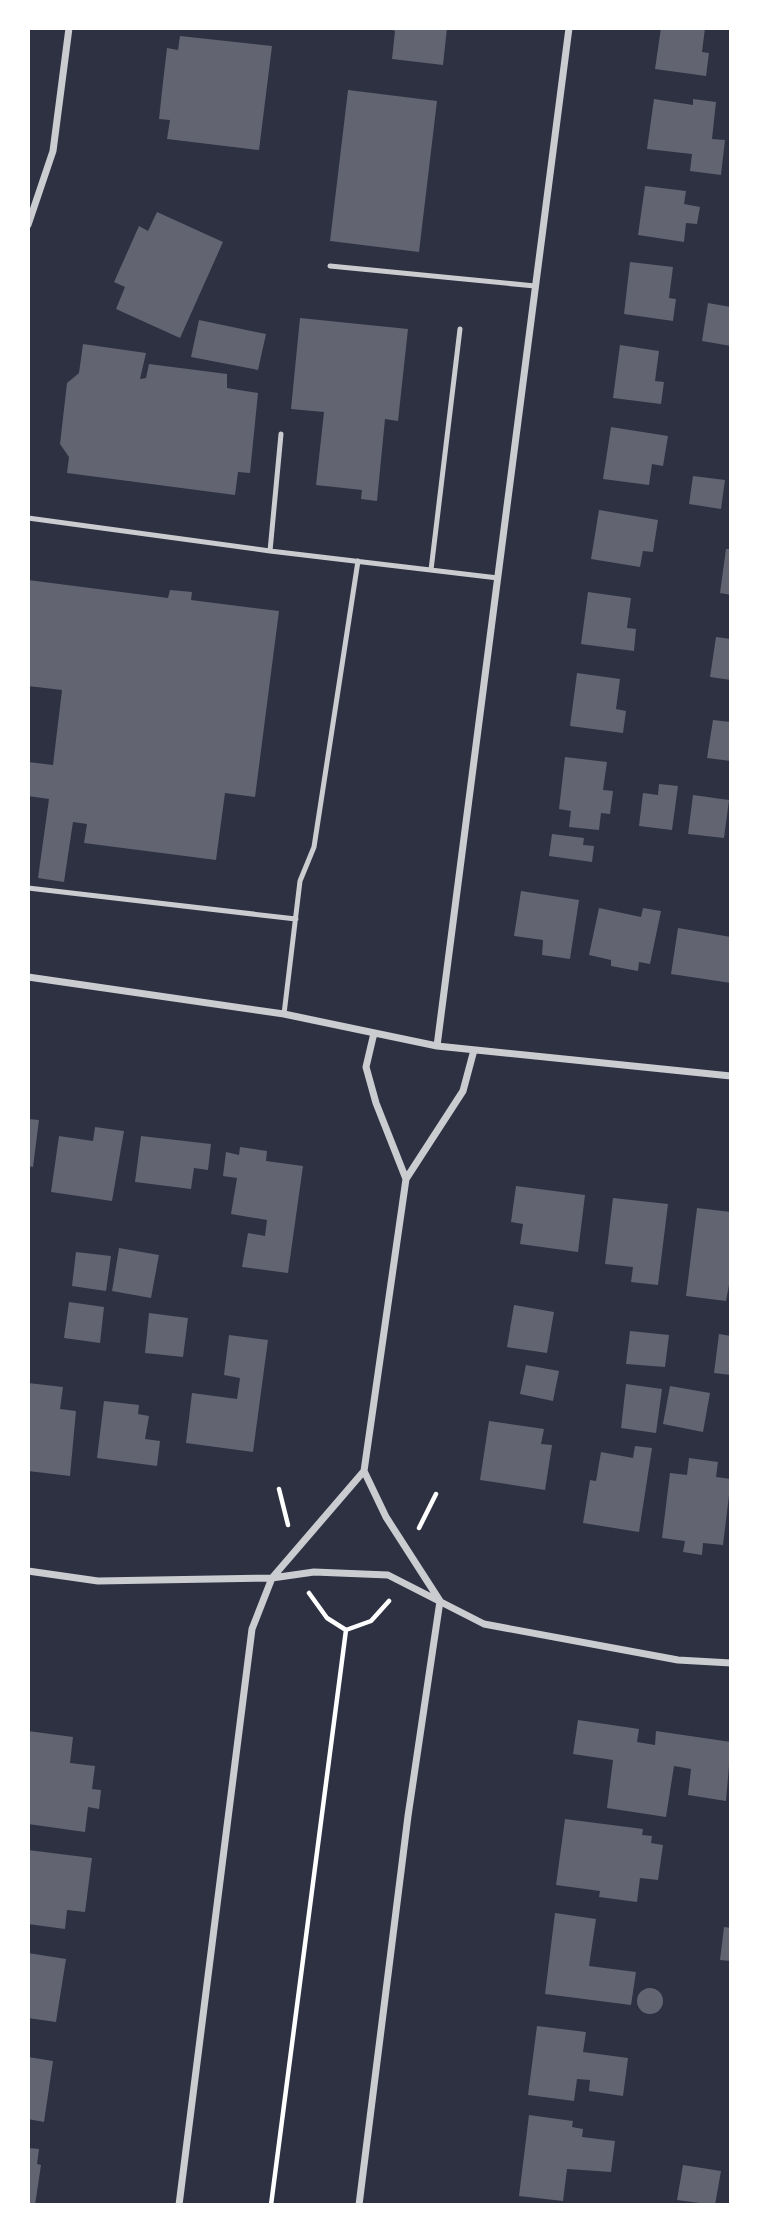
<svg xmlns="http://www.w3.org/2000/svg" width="759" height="2233" viewBox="0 0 759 2233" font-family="'Playfair Display',serif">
<rect width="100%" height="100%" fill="#2d3142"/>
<path fill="#626471" d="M387 28H447L443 65 392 59 395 31Z
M661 28H705L702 52 709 53 706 76 655 69Z
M180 36 272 46 259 150 167 139 170 120 159 119 163 82 167 48 178 50Z
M348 90 437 101 419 252 330 241Z
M654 99 693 105V99L716 102 712 139 725 140 721 175 690 171 692 154 647 149Z
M645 186 686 191 684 204 700 207 697 224 686 223 684 242 638 235Z
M157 212 223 242 180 338 116 309 125 287 114 282 139 226 148 231Z
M630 262 673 267 669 298 676 299 673 321 624 314Z
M708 303 731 307V346L702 341Z
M300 318 408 329 398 421 385 419 377 501 361 499 362 490 316 485 324 412 291 409Z
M199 320 266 334 258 370 191 357Z
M83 344 146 353 140 379 146 378 149 364 227 374V388L258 393 250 473 238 472 235 495 67 473 69 457 60 444 67 383 79 373Z
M620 345 659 351 655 381 664 382 661 404 613 398Z
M611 427 668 436 663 466 652 464 649 485 603 479Z
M693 476 725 480 721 509 689 504Z
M599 510 658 520 653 552 643 551 640 567 591 559Z
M726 549H731V595L720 593Z
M28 580 168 598 170 590 192 592 191 600 279 611 255 797 225 793 216 860 84 843 87 824 73 822 64 882 38 878 49 799 28 796V762L53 765 62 690 28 686Z
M588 592 631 598 627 628 636 629 634 651 581 644Z
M716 637 731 639V680L710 677Z
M577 673 620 679 616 709 626 711 623 733 570 726Z
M713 720 731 722V761L707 758Z
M565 757 607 762 603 790 613 791 610 814 601 813 599 830 569 827 571 811 559 809Z
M659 784 678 786 672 830 639 826 643 793 658 795Z
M693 795 729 800 724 838 688 834Z
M552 834 584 838 583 845 594 846 592 862 549 856Z
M521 891 579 900 570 959 542 955 543 940 514 936Z
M599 908 641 917 643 908 661 911 650 964 639 962 638 971 611 966V960L589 955Z
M678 928 731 937V983L671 974Z
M28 1119 39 1120 33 1167 28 1166Z
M95 1127 124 1131 112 1201 51 1192 59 1136 93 1141Z
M141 1136 211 1144 208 1170 194 1168 191 1189 135 1182Z
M240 1147 267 1151 266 1161 303 1166 288 1273 242 1267 248 1233 265 1236 267 1220 231 1214 237 1178 223 1176 226 1152 239 1155Z
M516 1186 585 1195 578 1252 520 1244 523 1224 511 1222Z
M613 1198 668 1204 658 1285 631 1282 633 1267 605 1264Z
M697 1208 731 1212V1274L726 1301 686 1296Z
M119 1248 159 1255 151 1298 112 1291Z
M76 1252 111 1256 106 1291 72 1286Z
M69 1302 104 1307 100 1343 64 1338Z
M514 1305 554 1312 547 1353 507 1347Z
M149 1313 188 1318 183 1357 145 1353Z
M630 1331 669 1335 665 1367 626 1364Z
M719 1334 731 1336V1375L714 1373Z
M229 1335 268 1340 253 1452 186 1443 192 1393 237 1399 240 1378 224 1375Z
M526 1365 559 1371 553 1401 520 1394Z
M28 1383 63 1387 60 1409 76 1411 70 1476 28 1471Z
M626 1384 662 1389 656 1433 621 1428Z
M670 1386 710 1393 703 1432 663 1424Z
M104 1401 139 1405 138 1414 149 1416 145 1439 160 1441 157 1466 97 1458Z
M489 1421 544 1429 541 1444 552 1445 545 1490 480 1480Z
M635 1446 652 1448 639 1532 583 1523 590 1480 596 1481 601 1452 633 1458Z
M689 1458 718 1462 716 1477 731 1479 723 1545 703 1543 702 1555 683 1552 685 1541 662 1538 670 1473 687 1475Z
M578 1720 639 1729 637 1742 655 1745 656 1731 731 1742 726 1801 688 1795 691 1769 674 1766 666 1817 607 1808 613 1760 573 1754Z
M28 1731 73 1737 70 1763 95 1766 92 1789 101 1790 99 1809 88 1807 85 1832 28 1824Z
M565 1819 643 1829 642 1835 652 1836 651 1843 663 1845 658 1880 640 1878 637 1902 599 1897 600 1891 556 1885Z
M28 1850 92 1858 85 1912 67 1910 65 1929 28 1924Z
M555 1913 596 1919 589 1966 636 1972 631 2005 545 1994Z
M724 1927 731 1928V1961L720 1960Z
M28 1953 66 1959 56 2022 28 2018Z
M637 2001a13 13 0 1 1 26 0a13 13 0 1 1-26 0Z
M537 2026 586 2032 583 2052 628 2058 623 2096 589 2091 590 2080 577 2079 574 2101 528 2095Z
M28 2057 53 2061 44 2122 28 2119Z
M529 2115 573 2121 572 2127 583 2129 582 2137 615 2141 611 2172 567 2169 563 2201 519 2196Z
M28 2148 39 2149 37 2164 41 2165 35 2205H28Z
M683 2165 721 2171 715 2205 677 2200Z"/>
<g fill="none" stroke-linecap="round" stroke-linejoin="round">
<path stroke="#fff" stroke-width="4.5" d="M279 1489 288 1525
M419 1528 436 1494
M346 1630 371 1621 389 1601
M271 2205 346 1630 327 1618 309 1593"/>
<path stroke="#caccd0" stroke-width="5" d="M330 266 535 286
M281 434 270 551 498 578
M28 518 270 551
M431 570 460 329
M28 888 296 919
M284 1014 300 881 314 847 358 561"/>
<path stroke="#caccd0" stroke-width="7" d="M28 225 53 151 69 28
M28 977 284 1014 437 1046 731 1076
M374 1033 366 1067 376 1103 406 1179
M437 1046 569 28
M28 1571 98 1581 272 1578 314 1572 388 1575 484 1624 678 1660 731 1663
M179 2205 252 1629 272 1578 364 1471 406 1179 463 1091 474 1050
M359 2205 408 1816 440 1601 386 1517 364 1471"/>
</g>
<rect width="759" height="2233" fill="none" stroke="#ffffff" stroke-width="60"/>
</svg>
